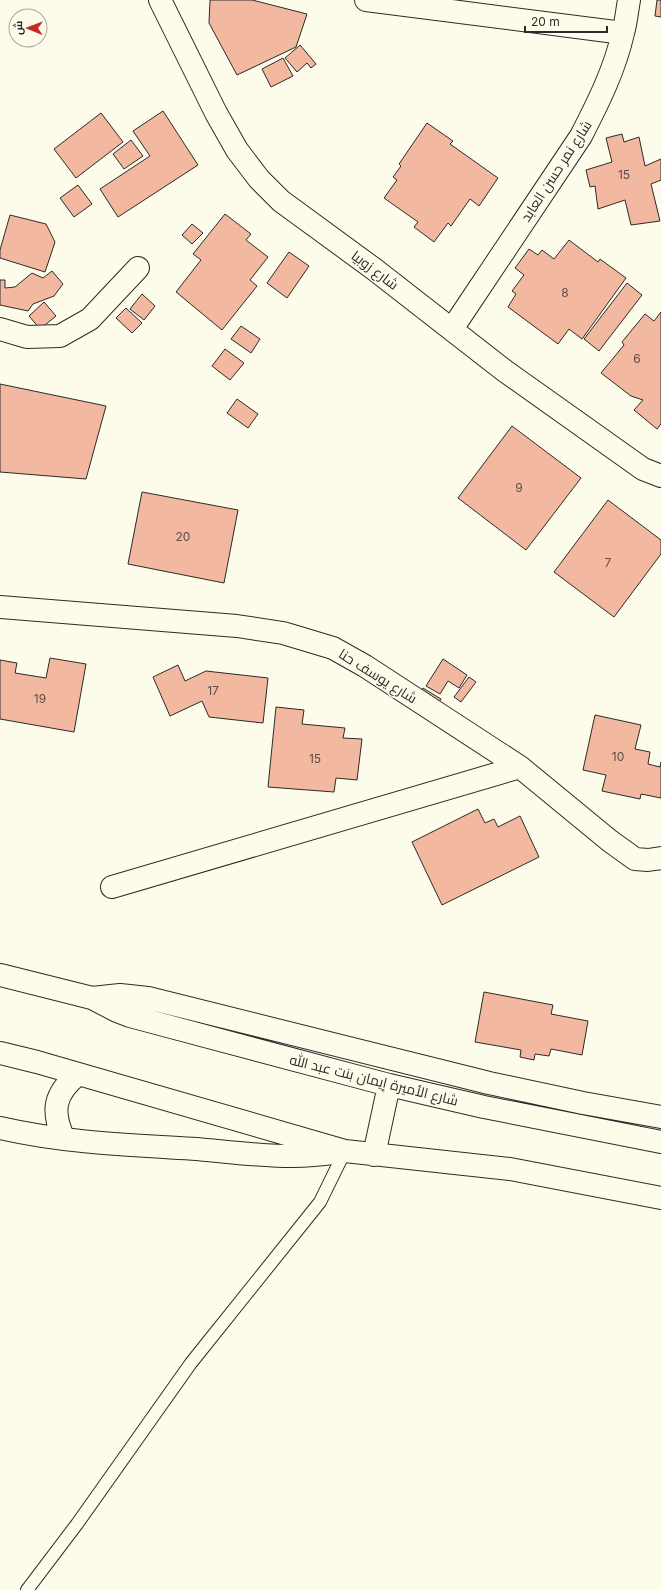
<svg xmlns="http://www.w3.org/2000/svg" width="661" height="1590" viewBox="0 0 661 1590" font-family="Inter,Cairo,sans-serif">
<rect width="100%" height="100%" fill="#fdfbea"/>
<path fill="#f2b8a0" stroke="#2b2b2b" d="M210 0H252L307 14 296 47 237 75 209 23Z
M657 0H661V17L655 16Z
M300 45 316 64 311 68 307 63 297 72 285 58Z
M283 58 293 76 271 87 262 69Z
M163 111 198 165 118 217 100 189 150 156 133 131Z
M101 113 123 142 76 178 54 149Z
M427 123 453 141 450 144 498 178 479 206 470 199 451 226 448 223 434 242 414 227 418 222 384 198 397 180 393 177 401 166 399 164Z
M622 134 624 142 639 137 645 166 661 159V180L651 184 660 221 631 225 625 200 598 209 595 186 590 187 586 170 612 162 606 138Z
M131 140 143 156 124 169 113 154Z
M78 185 92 204 74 217 60 198Z
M225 214 251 234 246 240 268 257 250 280 257 286 222 330 176 292 201 260 193 254Z
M10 215 46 224 55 242 45 272 0 258V250Z
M192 224 203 233 192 244 182 235Z
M569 240 598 262 600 259 626 278 582 339 569 329 558 344 508 307 516 294 512 291 524 275 515 268 529 249 538 255 542 250 554 259Z
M289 252 309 266 287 298 267 283Z
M52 271 63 284 54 296 33 304 28 311 0 305V280H5V288L15 287 32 273 43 278Z
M627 283 642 295 599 351 584 339Z
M142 294 155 306 144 320 130 309Z
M44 302 56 316 40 329 29 316Z
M126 308 142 323 132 333 116 318Z
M661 312V424L657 429 634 410 643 400 631 396 601 373 624 345 622 342 645 314 654 321Z
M241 326 260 339 251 353 231 339Z
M225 349 244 363 230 380 212 366Z
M0 384 106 406 86 479 0 472Z
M237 399 258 414 248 428 227 413Z
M512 426 581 478 526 550 458 498Z
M142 492 238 510 224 583 128 564Z
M608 500 661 540V554L614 617 554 572Z
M50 658 86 664 74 732 0 719V660L17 663 15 673 46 678Z
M443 659 467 675 459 688 448 681 440 694 426 686Z
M178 665 185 681 206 671 268 678 263 723 209 717 202 701 170 716 153 677Z
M469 677 476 682 461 702 454 697Z
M423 688 441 699 435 708 417 696Z
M276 707 304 710 302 724 345 728 343 738 362 739 357 780 336 778 334 792 268 787Z
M595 715 641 725 635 749 650 752 648 764 660 767 661 762V798L641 794 640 799 602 791 606 775 583 770Z
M478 809 485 823 494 819 498 827 520 816 539 857 442 905 412 842Z
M484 992 553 1005 551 1014 588 1021 582 1055 551 1049 549 1056 535 1054 534 1060 520 1057 521 1050 475 1042Z"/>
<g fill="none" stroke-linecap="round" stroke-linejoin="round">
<g stroke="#2b2b2b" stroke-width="14">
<path id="service" d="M27 1590 77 1524 191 1363 320 1202 345 1151"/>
</g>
<g stroke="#2b2b2b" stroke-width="24">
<path id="minor" d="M160 0 216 113 237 150 259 179 281 201 374 269 505 371 643 469 661 476
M366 0 623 33
M0 329 27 337 60 336 90 319 138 268
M452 329 581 136C598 103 615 69 623 33 626 23 627 11 629 0
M0 607 237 626 283 633 333 648 365 666 520 767 610 841 635 859 648 860 661 858
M112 887 520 767
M0 975 92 998 117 1011 130 1016 389 1085 484 1107 661 1142
M92 998 120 995 148 998 489 1083 583 1103 661 1117
M0 1053 37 1062 345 1151 510 1169 661 1198
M0 1128C65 1143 131 1145 197 1149 242 1153 289 1160 334 1153
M64 1139C51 1111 54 1094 78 1074
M374 1155 389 1085"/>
</g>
<use href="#service" stroke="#fdfbea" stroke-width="12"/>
<use href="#minor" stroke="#fdfbea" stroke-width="22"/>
</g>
<g text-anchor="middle" stroke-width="3" stroke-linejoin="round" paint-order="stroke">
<g font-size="12" fill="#5d4e48">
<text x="624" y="179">15</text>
<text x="565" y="297">8</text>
<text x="637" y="363">6</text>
<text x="519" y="492">9</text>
<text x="183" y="541">20</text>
<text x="608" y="567">7</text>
<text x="213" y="695">17</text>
<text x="40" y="703">19</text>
<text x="618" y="761">10</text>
<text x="315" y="763">15</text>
</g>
<g font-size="14" fill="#2b2b2b" stroke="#fdfbea">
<text transform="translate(556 171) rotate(-57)" y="5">شارع نمر حسن العابد</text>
<text transform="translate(375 270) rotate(37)" y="5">شارع زوبيا</text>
<text transform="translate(378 676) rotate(32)" y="5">شارع يوسف حنا</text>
<text transform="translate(374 1080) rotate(14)" y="5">شارع الأميرة إيمان بنت عبد الله</text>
</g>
</g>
<g transform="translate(28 28) rotate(271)"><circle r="19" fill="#fdfbea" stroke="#a9a89e"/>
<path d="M0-3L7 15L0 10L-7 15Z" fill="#c62828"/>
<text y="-6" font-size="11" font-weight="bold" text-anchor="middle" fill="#2b2b2b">ش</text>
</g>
<path d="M525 26v6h82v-6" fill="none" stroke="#2b2b2b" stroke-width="2"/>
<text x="531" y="26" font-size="12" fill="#2b2b2b" stroke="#fdfbea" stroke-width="3" paint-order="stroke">20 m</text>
</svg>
